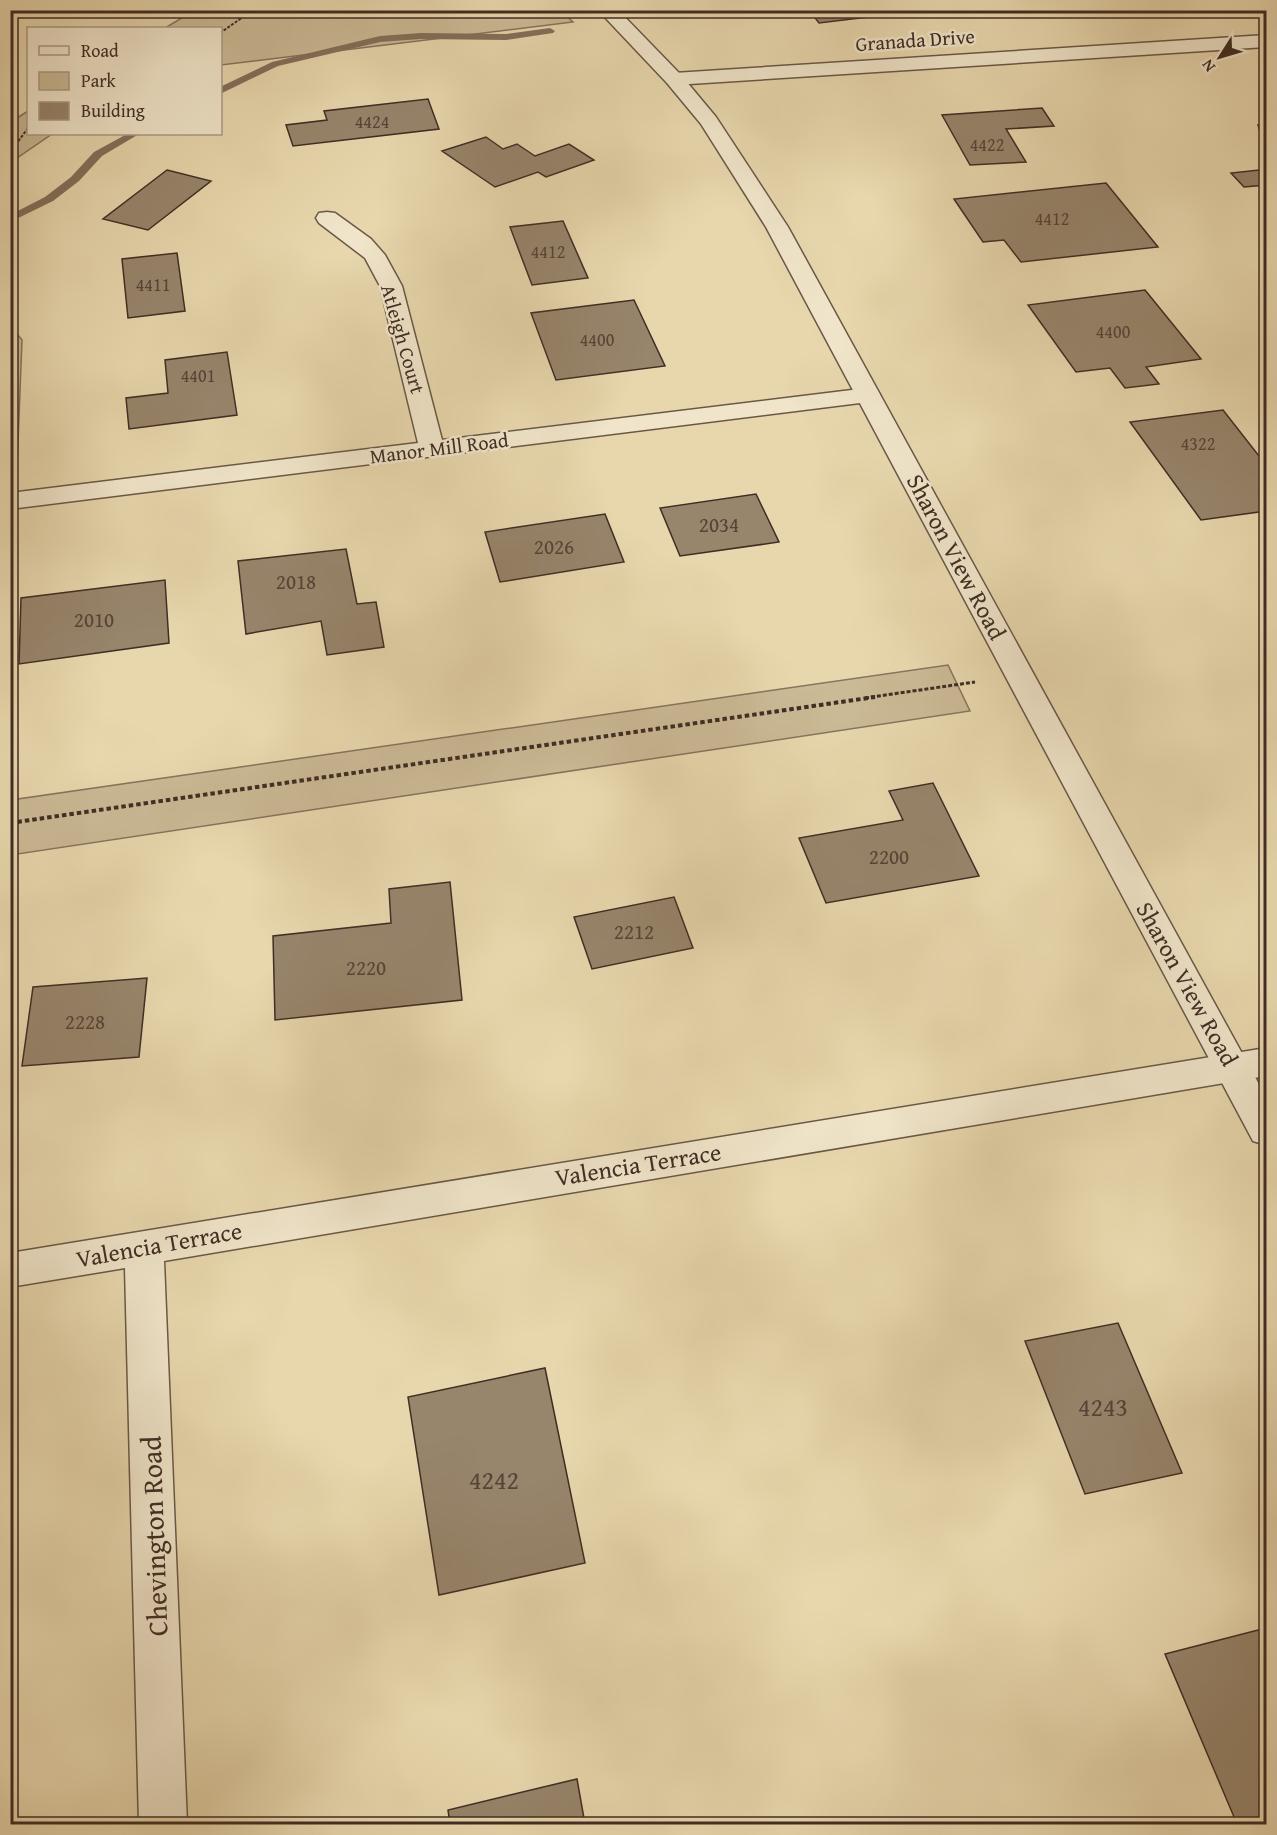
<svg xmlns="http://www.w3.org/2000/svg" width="1277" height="1835" viewBox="0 0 1277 1835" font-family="'Gentium Book Plus',serif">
<rect width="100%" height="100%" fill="#e8d7ad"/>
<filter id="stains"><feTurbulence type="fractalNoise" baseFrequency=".00333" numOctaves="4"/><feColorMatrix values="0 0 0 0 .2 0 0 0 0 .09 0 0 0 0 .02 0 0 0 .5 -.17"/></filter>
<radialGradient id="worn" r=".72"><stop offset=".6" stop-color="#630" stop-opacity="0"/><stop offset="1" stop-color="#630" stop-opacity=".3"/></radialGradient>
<path fill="#cbba96" stroke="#86745e" stroke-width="1.5" d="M195 10H560L573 22 221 65 220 28H165Z
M28 111V134H52L11 162V122Z
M10 325 22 340 17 469 11 470Z
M948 665 970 711 11 855V800Z"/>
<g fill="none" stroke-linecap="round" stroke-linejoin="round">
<path fill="#83705b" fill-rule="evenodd" d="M550 28 555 31 553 33 506 40 421 39 380 42 278 66 220 94V87L272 62 380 36 421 33 506 34Z
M127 134H139L102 156 79 181 53 201 10 222V215L45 197 71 177 94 152Z"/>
</g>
<path fill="#97856c" stroke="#402d25" stroke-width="1.5" d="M809 10H901L903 13 819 23Z
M428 99 439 129 293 146 286 125 327 120 324 111Z
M1042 108 1054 126 1006 129 1026 162 970 165 942 115Z
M1258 125H1266V153Z
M486 137 503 149 517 144 535 156 569 144 594 160 546 177 538 172 495 187 442 151Z
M167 170 211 181 148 230 103 219Z
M1259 170 1266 179V185L1244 187 1231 173Z
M1106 183 1158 247 1021 262 1004 240 983 242 954 199Z
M563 221 588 278 532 285 510 227Z
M177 253 185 311 128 318 122 259Z
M1145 290 1201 359 1146 367 1159 384 1125 388 1110 368 1076 372 1028 305Z
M634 300 665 366 556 380 531 313Z
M227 352 237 415 129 429 126 398 168 393 165 360Z
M1223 410 1266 465V511L1201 520 1130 422Z
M756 494 779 542 680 556 660 508Z
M605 514 624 562 500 582 485 532Z
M346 549 357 604 376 602 384 647 327 655 321 621 246 634 238 561Z
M165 580 169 643 19 664 21 598Z
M933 783 979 876 826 903 799 838 903 820 889 791Z
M450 882 462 1000 275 1020 273 936 391 923 389 889Z
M674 897 693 948 592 969 574 917Z
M147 978 139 1057 22 1066 33 987Z
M1118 1323 1182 1473 1085 1494 1025 1341Z
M545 1368 585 1563 439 1595 408 1397Z
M1266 1628V1818L1237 1824 1165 1654Z
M577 1779 585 1824H450L448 1810Z"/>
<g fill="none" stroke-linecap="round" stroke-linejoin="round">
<g stroke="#6a5847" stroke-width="3">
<path id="minor" d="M1266 35V47L674 85 664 79 674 73Z
M327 212 335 213 371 239 385 255 402 286 442 440 868 388 877 390 880 395 877 400 868 402 10 509V493L418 443 380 286 365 258 319 223 316 218 319 213Z
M1266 1048V1076L164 1261 187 1824H139L125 1268 10 1287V1253Z"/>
</g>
<g stroke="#6a5847" stroke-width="3">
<path id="tertiary" d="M598 10H618L681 75 716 117 788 227 1266 1097V1145L1253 1141 766 227 701 124 667 83Z"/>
</g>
<path stroke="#402d25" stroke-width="2" stroke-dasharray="3 1.5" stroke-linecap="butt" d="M220 33 253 10
M10 162 17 143 28 128"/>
<path stroke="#402d25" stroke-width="3" stroke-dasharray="4 2" stroke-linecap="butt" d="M865 698 975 682"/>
<path stroke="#402d25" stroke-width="4" stroke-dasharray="4.5 3" stroke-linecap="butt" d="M10 823 875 697"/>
<use href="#minor" fill="#f0e5ca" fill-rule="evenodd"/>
<use href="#tertiary" fill="#f0e5ca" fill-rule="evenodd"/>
</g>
<g text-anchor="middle" stroke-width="5" stroke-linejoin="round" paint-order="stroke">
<g font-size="18" fill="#564337">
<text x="372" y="128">4424</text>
<text x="987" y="151">4422</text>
<text x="1052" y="225">4412</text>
<text x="548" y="258">4412</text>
<text x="153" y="291">4411</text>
<text x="1113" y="338">4400</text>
<text x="597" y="346">4400</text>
<text x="198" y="382">4401</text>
<text x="1198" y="450">4322</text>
</g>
<g font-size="20" fill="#402d25" stroke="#f0e5ca">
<text transform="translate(915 40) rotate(-4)" y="7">Granada Drive</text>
<text transform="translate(403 339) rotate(74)" y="7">Atleigh Court</text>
<text transform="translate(439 448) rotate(-7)" y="7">Manor Mill Road</text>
</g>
<g font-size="21" fill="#564337">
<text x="719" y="532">2034</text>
<text x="554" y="554">2026</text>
<text x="296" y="589">2018</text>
<text x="94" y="627">2010</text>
<text x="889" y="864">2200</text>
<text x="634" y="939">2212</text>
<text x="366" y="975">2220</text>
<text x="85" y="1029">2228</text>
</g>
<g font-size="24" fill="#402d25" stroke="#f0e5ca">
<text transform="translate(956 557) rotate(62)" y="8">Sharon View Road</text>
<text transform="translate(1187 984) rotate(61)" y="8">Sharon View Road</text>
<text transform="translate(638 1165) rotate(-9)" y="8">Valencia Terrace</text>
<text transform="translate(159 1245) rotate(-10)" y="8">Valencia Terrace</text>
</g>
<g font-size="26" fill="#564337">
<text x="1103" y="1416">4243</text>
<text x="494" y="1489">4242</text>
</g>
<g font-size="28" fill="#402d25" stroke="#f0e5ca">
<text transform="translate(154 1536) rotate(-92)" y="10">Chevington Road</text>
</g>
</g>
<rect width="1277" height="1835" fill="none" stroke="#e8d7ad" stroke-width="36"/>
<rect x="12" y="12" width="1253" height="1811" fill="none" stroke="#402d25" stroke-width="3"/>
<rect x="18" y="18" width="1241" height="1799" fill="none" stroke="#402d25" stroke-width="1.5"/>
<rect x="27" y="27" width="195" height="108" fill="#f0e5ca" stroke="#aa9b88" stroke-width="1.5"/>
<rect x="39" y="46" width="30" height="9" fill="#f0e5ca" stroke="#aa9b88" stroke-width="1.5"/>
<text x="81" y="57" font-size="18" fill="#402d25">Road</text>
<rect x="39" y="72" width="30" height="18" fill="#cbba96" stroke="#aa9b88" stroke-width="1.5"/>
<text x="81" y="87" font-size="18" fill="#402d25">Park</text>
<rect x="39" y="102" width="30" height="18" fill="#97856c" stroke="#aa9b88" stroke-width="1.5"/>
<text x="81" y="117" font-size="18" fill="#402d25">Building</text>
<g transform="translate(1220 57) rotate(233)" stroke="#f0e5ca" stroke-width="4.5" paint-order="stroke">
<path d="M0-4.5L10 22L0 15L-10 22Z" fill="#402d25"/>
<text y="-9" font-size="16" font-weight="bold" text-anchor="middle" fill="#402d25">N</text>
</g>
<rect width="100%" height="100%" filter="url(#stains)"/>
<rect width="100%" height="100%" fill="url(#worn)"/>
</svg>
